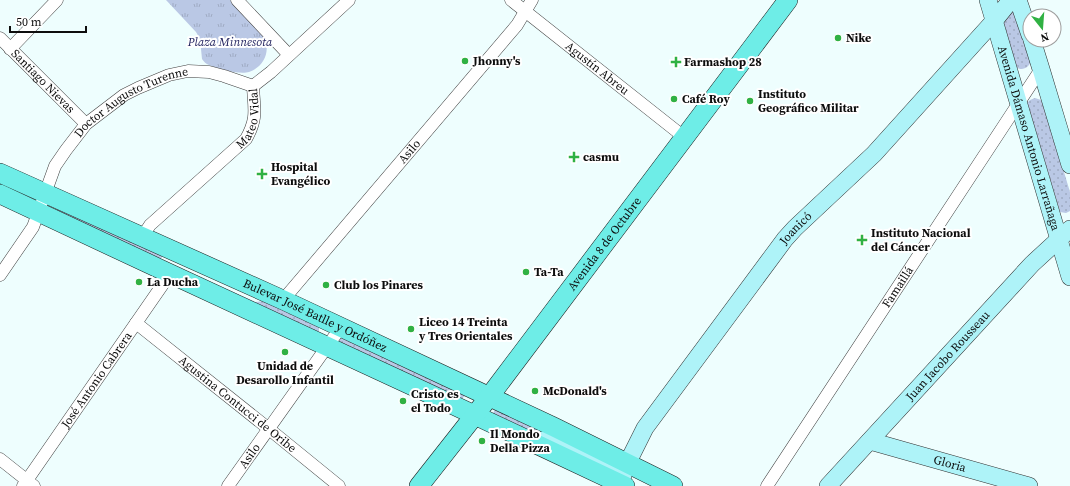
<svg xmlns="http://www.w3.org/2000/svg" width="1070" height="486" viewBox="0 0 1070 486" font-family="'Source Serif 4',serif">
<defs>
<pattern id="grass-dots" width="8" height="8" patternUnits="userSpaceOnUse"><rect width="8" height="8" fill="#bac8e5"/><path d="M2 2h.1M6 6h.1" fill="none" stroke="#9fabc3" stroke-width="1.8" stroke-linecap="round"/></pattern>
<pattern id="park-tufts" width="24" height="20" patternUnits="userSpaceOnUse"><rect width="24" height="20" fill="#bac8e5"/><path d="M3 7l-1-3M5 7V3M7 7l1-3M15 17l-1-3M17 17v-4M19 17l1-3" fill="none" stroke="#9fabc3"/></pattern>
</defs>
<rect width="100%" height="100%" fill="#eefefe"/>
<path fill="url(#grass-dots)" d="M1011 12H1014L1031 61C1029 68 1021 72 1015 66L1003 29V20Z
M1035 98 1041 100 1043 102 1070 192V211L1066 213 1060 212 1027 103 1030 100Z
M58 208 163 255 160 260 56 210Z
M186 271 251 300 255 302 264 301 318 326 319 328V331L317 332Z
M340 336 465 395V396L461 399 338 341Z
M496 408 564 440 539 436 493 414V413Z"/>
<path fill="url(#park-tufts)" d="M166 0H230L264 37C271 51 264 67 249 72 240 75 218 69 209 65 206 64 204 62 202 59L200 39 196 32Z"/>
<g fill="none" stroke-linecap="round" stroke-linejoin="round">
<g stroke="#404040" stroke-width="13">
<g id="street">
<path d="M237 0 289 55"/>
<path id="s1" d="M511 0 684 137"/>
<path id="s2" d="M0 38 86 124"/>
<path d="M10 49 57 0"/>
<path d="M253 86 271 72 349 0"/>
<path id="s3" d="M142 237 150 225 246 139C258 118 254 109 253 86"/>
<path id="s4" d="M0 275 33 227 55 166 66 150 86 124 124 95 138 88 169 75 188 71 209 72 224 76 253 86"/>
<path id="s5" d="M283 300 517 25 532 0"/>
<path id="s6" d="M136 323 269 429 339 486"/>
<path d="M0 459 34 486"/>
<path id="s7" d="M23 486 170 274"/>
<path id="s8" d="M228 486 341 327"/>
<path id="s9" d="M767 486 1041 69"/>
</g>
</g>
<g stroke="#2f2f2f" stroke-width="18">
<g id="secondary">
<path id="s10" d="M988 0 1070 277"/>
<path d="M1018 0 1030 35"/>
<path d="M1032 40 1041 69 1070 165"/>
<path d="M531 441 548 440 554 442 612 469 621 468 627 464"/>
<path id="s11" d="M870 441 1029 486"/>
<path id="s12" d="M619 486 627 464 645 428 785 239 795 228 874 154 994 21 1011 0"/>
<path id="s13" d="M828 486 1032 264 1070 229"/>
</g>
</g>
<g stroke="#1e1e1e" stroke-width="20">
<g id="primary">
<path id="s14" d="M0 173 283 300 554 427 673 486"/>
<path d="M0 194 160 269 432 395 625 486"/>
<path id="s15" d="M419 486 489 397 788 0"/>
</g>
</g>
<use href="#street" stroke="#fff" stroke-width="12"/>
<use href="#secondary" stroke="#aef3f8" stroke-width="17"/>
<use href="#primary" stroke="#6eede7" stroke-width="19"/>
</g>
<g fill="#30b143" stroke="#fff" stroke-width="1.5">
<circle cx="838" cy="38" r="4"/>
<circle cx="465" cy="61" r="4"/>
<path d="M674 56h4v4h4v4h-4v4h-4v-4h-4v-4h4z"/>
<circle cx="674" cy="99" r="4"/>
<circle cx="750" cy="101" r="4"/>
<path d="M572 151h4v4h4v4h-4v4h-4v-4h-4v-4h4z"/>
<path d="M260 168h4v4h4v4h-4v4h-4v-4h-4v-4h4z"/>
<path d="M860 234h4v4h4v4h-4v4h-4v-4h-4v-4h4z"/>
<circle cx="526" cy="272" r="4"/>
<circle cx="139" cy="282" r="4"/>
<circle cx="326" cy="285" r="4"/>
<circle cx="411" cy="329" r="4"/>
<circle cx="285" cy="352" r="4"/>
<circle cx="535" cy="391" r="4"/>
<circle cx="403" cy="401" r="4"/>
<circle cx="482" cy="441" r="4"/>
</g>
<g text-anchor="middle" stroke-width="4" stroke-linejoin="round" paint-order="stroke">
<g font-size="12" font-weight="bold" fill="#0d0d0d" stroke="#fff" text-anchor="start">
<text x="846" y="42">Nike</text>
<text x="473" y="65">Jhonny's</text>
<text x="684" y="66">Farmashop 28</text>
<text x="758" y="98">Instituto<tspan x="758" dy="14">Geográfico Militar</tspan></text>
<text x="682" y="103">Café Roy</text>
<text x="583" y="161">casmu</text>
<text x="271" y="171">Hospital<tspan x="271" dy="14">Evangélico</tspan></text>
<text x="871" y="237">Instituto Nacional<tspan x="871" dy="14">del Cáncer</tspan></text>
<text x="534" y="276">Ta-Ta</text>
<text x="147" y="286">La Ducha</text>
<text x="334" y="289">Club los Pinares</text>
<text x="419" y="326">Liceo 14 Treinta<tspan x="419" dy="14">y Tres Orientales</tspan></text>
<text x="285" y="370" text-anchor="middle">Unidad de<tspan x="285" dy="14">Desarollo Infantil</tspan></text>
<text x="543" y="395">McDonald's</text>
<text x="411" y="398">Cristo es<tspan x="411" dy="14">el Todo</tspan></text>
<text x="490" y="438">Il Mondo<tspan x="490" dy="14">Della Pizza</tspan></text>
</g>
<g font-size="12" font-style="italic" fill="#22235f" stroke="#fff">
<text x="230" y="46">Plaza Minnesota</text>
</g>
<g font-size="12" fill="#0d0d0d" stroke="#fff">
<text dy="4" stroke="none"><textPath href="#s1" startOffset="110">Agustín Abreu</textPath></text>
<text dy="4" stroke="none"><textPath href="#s2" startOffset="61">Santiago Nievas</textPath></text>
<text dy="4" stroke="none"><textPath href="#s4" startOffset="226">Doctor Augusto Turenne</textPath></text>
<text dy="4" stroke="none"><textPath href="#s3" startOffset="164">Mateo Vidal</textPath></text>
<text dy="4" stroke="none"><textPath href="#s10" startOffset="144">Avenida Dámaso Antonio Larrañaga</textPath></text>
<text dy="4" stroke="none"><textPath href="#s5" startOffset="195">Asilo</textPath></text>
<text dy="4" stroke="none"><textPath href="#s12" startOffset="314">Joanicó</textPath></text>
<text dy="4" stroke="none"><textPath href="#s15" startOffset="305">Avenida 8 de Octubre</textPath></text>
<text dy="4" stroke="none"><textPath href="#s9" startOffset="238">Famaillá</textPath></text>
<text dy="4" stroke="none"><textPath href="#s14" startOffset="346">Bulevar José Batlle y Ordóñez</textPath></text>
<text dy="4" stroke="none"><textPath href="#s13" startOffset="177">Juan Jacobo Rousseau</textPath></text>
<text dy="4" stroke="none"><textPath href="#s7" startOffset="129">José Antonio Cabrera</textPath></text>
<text dy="4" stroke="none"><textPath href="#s6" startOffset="130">Agustina Contucci de Oribe</textPath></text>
<text dy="4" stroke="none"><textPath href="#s8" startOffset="37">Asilo</textPath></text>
<text dy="4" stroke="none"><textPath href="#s11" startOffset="83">Gloria</textPath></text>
</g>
</g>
<g transform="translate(1042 28) rotate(163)"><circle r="19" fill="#ffffff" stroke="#9e9e9e"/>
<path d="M0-3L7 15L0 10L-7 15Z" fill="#30b143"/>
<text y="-6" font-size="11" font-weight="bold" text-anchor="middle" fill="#0d0d0d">N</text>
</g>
<path d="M10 26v6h76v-6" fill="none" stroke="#0d0d0d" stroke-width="2"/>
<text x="16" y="26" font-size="12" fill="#0d0d0d" stroke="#ffffff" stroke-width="3" paint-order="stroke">50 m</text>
</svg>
